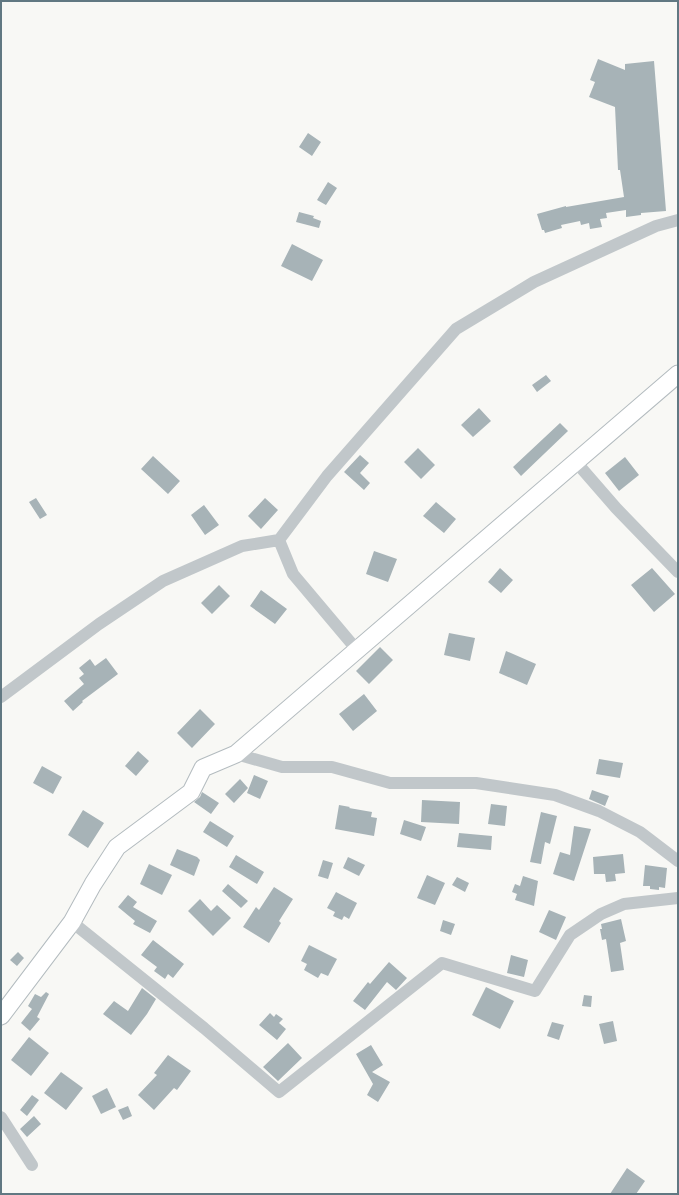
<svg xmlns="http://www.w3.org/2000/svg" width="679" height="1195" viewBox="0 0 679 1195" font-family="Lato,sans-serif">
<rect width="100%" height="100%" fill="#f8f8f5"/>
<path fill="#a7b3b7" d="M598 59 625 70V64L654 61 666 211 641 213V215L626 217V210L606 213 607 218 600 219 602 227 590 229 589 223 581 225 580 221 561 225 562 228 545 233 544 230H542L537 214 566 206V207L624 197 620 170H618L615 107 589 97 595 82 590 80Z
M308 133 321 142 312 156 299 147Z
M328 182 337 188 326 205 317 200Z
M299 212 314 216 313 218 321 221 319 228 296 222Z
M292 244 323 260 312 281 281 266Z
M546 375 551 381 537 392 532 385Z
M479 408 491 421 473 437 461 425Z
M560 423 568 431 521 476 513 467Z
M418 448 435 465 421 479 404 462Z
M360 455 369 463 360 473 370 483 364 490 344 472Z
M153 456 180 481 168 494 141 469Z
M625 457 639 475 619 491 605 473Z
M36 498 47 515 40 519 29 502Z
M265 498 278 510 261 529 248 516Z
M436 502 456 519 444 533 423 516Z
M204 505 219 525 205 535 191 515Z
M374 551 397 559 388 582 366 574Z
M500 568 513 580 501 593 488 582Z
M652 568 675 594 654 612 631 585Z
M219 585 230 596 212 614 201 603Z
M261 590 287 609 275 624 250 606Z
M449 633 475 638 470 661 444 655Z
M380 647 393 660 369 684 356 671Z
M506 651 536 664 527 685 499 673Z
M106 658 118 674 82 701 83 702 73 711 64 701 84 684 79 678 84 674 79 668 90 659 95 666Z
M364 694 377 711 353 731 339 714Z
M200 709 215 724 192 748 177 733Z
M138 751 149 761 136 776 125 766Z
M599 759 623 763 620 778 596 774Z
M42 766 62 777 53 794 33 783Z
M254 775 268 781 260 799 247 793Z
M240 779 248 788 234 803 225 794Z
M592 790 609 796 605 806 589 799Z
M202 792 219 803 211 814 194 802 200 797Z
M422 800 460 802 459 824 421 822Z
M491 804 507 806 505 826 488 824Z
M339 805 350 807 349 808 372 812 371 817 377 818 374 836 335 829Z
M83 810 104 823 88 848 68 835Z
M541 812 557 816 550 844 545 842 541 864 530 862Z
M404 820 426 827 421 841 400 834Z
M210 821 234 836 227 847 203 832Z
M574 826 591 829 574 881 553 874 560 852 570 855Z
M459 833 492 836 491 850 457 847Z
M177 849 197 857 200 860 194 876 170 865Z
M623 854 625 873 615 874 616 881 606 882 605 874H594L593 857Z
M236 855 264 872 257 884 229 867Z
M348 857 365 865 359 876 343 868Z
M323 860 333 863 328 879 318 876Z
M149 864 172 875 162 895 140 884Z
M645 865 667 868 665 888 659 887V890L650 889V886H643Z
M427 875 445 883 435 905 417 898Z
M523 876 538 881 534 906 515 900 517 894 512 892 515 884 520 886Z
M457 877 469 883 465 892 452 885Z
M228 884 248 901 241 908 222 891Z
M274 887 293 899 279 921 281 923 269 943 243 927 256 907 259 910Z
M336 892 357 903 349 919 344 916 342 920 333 916 335 912 327 908Z
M128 895 137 902 133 907 157 921 150 933 133 924 135 921 118 907Z
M200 899 211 911 217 905 231 918 213 936 188 911Z
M549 910 566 917 556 940 539 932Z
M621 919 626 941 620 943 624 970 611 972 606 939 602 940 600 929H602L601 924Z
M443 920 455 924 451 935 440 931Z
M153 940 184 964 173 978 168 974 165 979 154 971 157 967 141 955Z
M309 945 337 959 328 976 321 973 318 978 304 970 307 964 301 961Z
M18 952 24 958 17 966 10 960Z
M511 955 528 960 524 977 507 973Z
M389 962 407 978 396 990 387 982 365 1010 353 1001 368 982 370 984Z
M486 987 514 1001 500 1029 472 1015Z
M142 988 156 999 147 1014 131 1035 103 1014 114 1001 128 1011Z
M46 992 49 994 37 1017 40 1019 30 1031 21 1023 32 1009 28 1006 35 994 41 997Z
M584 995 592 996 591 1007 582 1006Z
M270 1013 274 1017 276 1014 283 1019 279 1023 286 1029 277 1040 259 1025Z
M613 1021 617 1041 604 1044 599 1024Z
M552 1022 564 1025 559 1040 547 1036Z
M29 1037 49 1053 31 1076 11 1060Z
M288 1043 302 1058 278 1081 263 1067Z
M371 1045 383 1065 372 1072 390 1082 378 1102 367 1095 373 1084 356 1054Z
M168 1055 191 1071 177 1090 174 1088 154 1110 138 1095 157 1075 154 1073Z
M61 1072 83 1088 66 1110 44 1093Z
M107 1088 116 1107 101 1114 92 1096Z
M32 1095 39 1100 27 1116 20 1110Z
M128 1106 132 1116 123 1120 118 1110Z
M34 1116 41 1124 27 1137 20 1129Z
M627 1168 645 1181 636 1194H610Z"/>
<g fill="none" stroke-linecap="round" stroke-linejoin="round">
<g stroke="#b3bbbf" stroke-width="19">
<path id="secondary" d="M1 1016 72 922 93 884 117 847 191 792 203 768 236 754 678 374"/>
</g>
<path stroke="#c1c7ca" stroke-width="12" d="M576 462 616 508 678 572
M357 650 293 574 279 540 327 476 456 329 534 282 656 226 678 220
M1 697 99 624 163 581 242 546 279 540
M236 754 282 767H332L390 783H476L555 795 599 811 640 832 678 861
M72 922 204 1028 279 1092 442 963 535 991 570 935 601 914 624 904 678 898
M1 1117 32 1165"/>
<use href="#secondary" stroke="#fff" stroke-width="17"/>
</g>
<rect width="679" height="1195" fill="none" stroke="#617882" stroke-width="4"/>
</svg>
